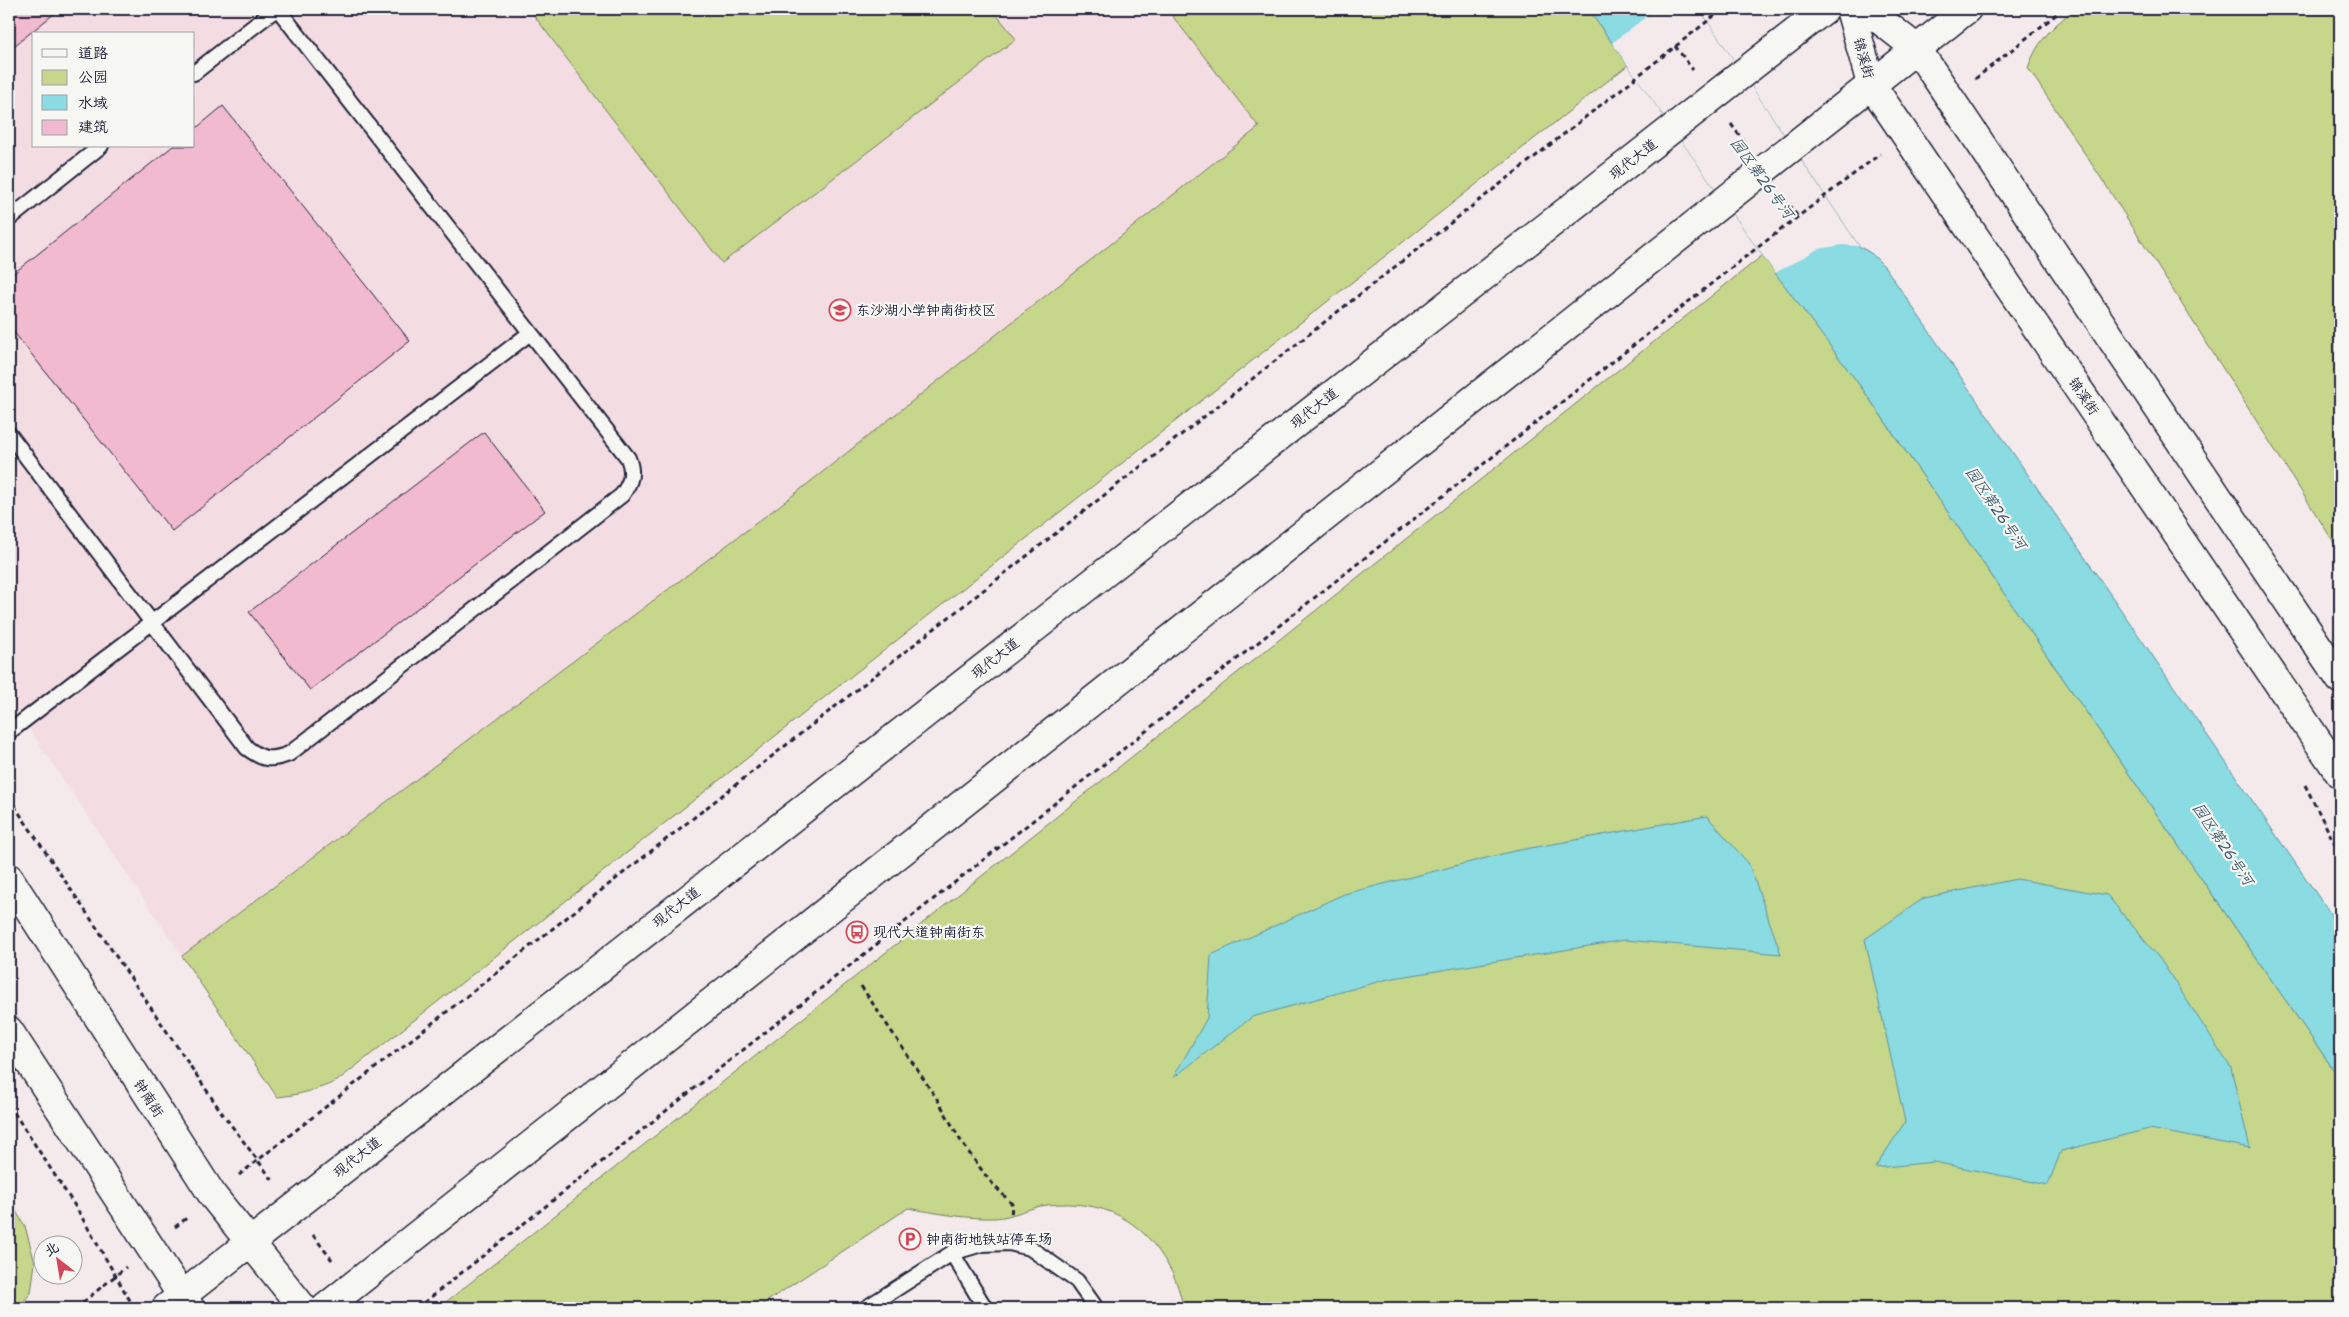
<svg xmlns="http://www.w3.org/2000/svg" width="2349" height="1317" viewBox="0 0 2349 1317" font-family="'Shantell Sans','LXGW WenKai TC',sans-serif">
<rect width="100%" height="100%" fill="#f5eaeb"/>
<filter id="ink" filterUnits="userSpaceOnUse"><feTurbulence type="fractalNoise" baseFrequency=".02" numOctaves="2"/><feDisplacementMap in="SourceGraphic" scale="10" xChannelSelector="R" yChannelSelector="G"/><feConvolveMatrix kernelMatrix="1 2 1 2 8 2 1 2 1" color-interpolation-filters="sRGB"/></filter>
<g filter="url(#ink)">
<path fill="#f4dce3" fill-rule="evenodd" d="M9 9H1412L796 493 182 956 9 699ZM34 34H194V146H34Z"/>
<path fill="#c6d78b" stroke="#747c63" d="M529 9H992L1016 39 722 263Z
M1167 9H1588L1628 65 337 1081C317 1090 299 1095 277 1097L182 956 796 493 1259 127Z
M2075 9H2340V552L2109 190 2028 68C2037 41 2053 26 2075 9Z
M1763 255 1864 391 2340 1079V1308H1184C1180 1295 1177 1280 1170 1269 1143 1219 1103 1199 1047 1205 1030 1207 1013 1217 995 1218 966 1219 936 1213 908 1208L757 1308H440L446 1302Z
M9 1200 25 1226 35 1263 31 1293 18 1308H9Z"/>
<path fill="#8adbe2" stroke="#60919f" d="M1588 9H1699L1859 246 1872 254 1885 267 2340 928V1079L1864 391 1775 273Z
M1707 816 1749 864 1781 954 1625 940 1388 979 1252 1017 1173 1078 1207 1018 1211 955 1344 894 1514 851Z
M2017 879 2107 895 2160 959 2231 1068 2250 1148 2149 1129 2061 1151 2048 1185 1934 1162 1875 1168 1905 1122 1865 939 1924 898Z"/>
<path fill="#f5eaeb" d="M1656 9H1699L1859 246 1842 245 1818 249 1775 273 1612 43Z"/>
<path fill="#f2bacf" stroke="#22223b" d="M9 9H60L9 50Z
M223 106 410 341 172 531 9 326V277L173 146H194V130Z
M484 432 545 511 310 690 249 612Z"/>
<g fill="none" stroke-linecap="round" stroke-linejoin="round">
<g stroke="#22223b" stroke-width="18">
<path id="lane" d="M194 73 276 9
M9 219 101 146
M9 434 247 748C263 760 270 761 289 754L622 495C631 482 634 473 628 458L278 9
M9 732 530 333
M952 1253 985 1308
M866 1308 952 1253 982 1244 1009 1243 1030 1248 1077 1281 1096 1308"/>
</g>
<g stroke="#22223b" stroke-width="31">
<path id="secondary" d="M1850 9 1871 84 2340 774
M1866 9 1917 49 2340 679"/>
</g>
<g stroke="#22223b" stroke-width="31">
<path id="primary" d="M9 878 213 1196 303 1308
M9 1031 190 1308
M166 1308 1825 9
M325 1308 1967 9"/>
</g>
<path stroke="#22223b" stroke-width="3" stroke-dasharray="5 4" stroke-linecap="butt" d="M1675 46 1693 70
M1975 79 2063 9
M1731 124 1745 143
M1784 197 1798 217
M2305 785 2340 854
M9 798 222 1113 274 1182
M861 986 939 1102 962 1143 989 1180 1012 1204 1011 1217
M9 1105 77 1209 132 1304
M239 1175 1723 9
M175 1227 188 1217
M313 1235 332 1260
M76 1308 126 1267
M417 1308 1740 261 1880 154"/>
<use href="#lane" stroke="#f6f6f2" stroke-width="14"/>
<use href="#secondary" stroke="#f6f6f2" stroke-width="28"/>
<use href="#primary" stroke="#f6f6f2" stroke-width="28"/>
</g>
</g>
<defs>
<g id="school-ring" transform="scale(1.125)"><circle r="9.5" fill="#f6f6f2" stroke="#d1495b" stroke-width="1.5"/><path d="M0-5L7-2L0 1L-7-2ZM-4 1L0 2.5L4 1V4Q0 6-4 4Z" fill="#d1495b"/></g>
<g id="bus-ring" transform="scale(1.125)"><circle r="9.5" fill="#f6f6f2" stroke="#d1495b" stroke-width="1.5"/><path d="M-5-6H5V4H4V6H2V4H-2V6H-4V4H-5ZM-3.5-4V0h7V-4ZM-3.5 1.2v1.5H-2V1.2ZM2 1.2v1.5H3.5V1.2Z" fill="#d1495b"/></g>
<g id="parking-ring" transform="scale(1.125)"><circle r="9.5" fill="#f6f6f2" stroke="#d1495b" stroke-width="1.5"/><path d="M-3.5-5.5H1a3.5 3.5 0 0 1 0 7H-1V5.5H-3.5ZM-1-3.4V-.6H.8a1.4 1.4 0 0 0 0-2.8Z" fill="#d1495b"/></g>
</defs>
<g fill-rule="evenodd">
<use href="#school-ring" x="840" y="310"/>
<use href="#bus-ring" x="857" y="932"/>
<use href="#parking-ring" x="910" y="1239"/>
</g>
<g text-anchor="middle" stroke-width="4.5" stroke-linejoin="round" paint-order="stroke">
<g font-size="14" fill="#22223b" stroke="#f6f6f2">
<text transform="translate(1864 58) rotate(74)" y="5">锦溪街</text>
<text transform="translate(1633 159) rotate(-38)" y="5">现代大道</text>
<text transform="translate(2084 396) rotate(56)" y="5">锦溪街</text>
<text transform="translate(1314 408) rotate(-38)" y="5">现代大道</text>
<text transform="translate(995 658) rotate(-38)" y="5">现代大道</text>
<text transform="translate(676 907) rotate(-38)" y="5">现代大道</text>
<text transform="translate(149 1098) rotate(57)" y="5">钟南街</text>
<text transform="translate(357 1157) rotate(-38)" y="5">现代大道</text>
</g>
<g font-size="14" fill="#22223b" stroke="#f6f6f2" text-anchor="start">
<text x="856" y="315">东沙湖小学钟南街校区</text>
<text x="873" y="937">现代大道钟南街东</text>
<text x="926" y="1244">钟南街地铁站停车场</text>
</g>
<g font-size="15" font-style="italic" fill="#415a6d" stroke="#f6f6f2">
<text transform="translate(1762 178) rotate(54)" y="5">园区第26号河</text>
<text transform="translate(1996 508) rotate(56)" y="5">园区第26号河</text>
<text transform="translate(2223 844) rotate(56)" y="5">园区第26号河</text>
</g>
</g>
<rect width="2349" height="1317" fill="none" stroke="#f6f6f2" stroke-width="30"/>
<rect x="15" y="15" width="2319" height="1287" fill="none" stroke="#22223b" stroke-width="2" filter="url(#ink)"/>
<rect x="32" y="32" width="162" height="115" fill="#f6f6f2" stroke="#a1a1a9"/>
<rect x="42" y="49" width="25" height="8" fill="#f6f6f2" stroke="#a1a1a9"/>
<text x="78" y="58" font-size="15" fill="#22223b">道路</text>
<rect x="42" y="70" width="25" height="15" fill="#c6d78b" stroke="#a1a1a9"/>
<text x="78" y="82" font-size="15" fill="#22223b">公园</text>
<rect x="42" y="95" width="25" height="15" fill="#8adbe2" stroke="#a1a1a9"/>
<text x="78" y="108" font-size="15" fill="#22223b">水域</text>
<rect x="42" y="120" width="25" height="15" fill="#f2bacf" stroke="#a1a1a9"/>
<text x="78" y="132" font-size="15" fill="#22223b">建筑</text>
<g transform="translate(58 1260) rotate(329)"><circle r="24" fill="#f6f6f2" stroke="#a1a1a9"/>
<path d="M0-4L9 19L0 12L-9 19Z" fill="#d1495b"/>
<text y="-8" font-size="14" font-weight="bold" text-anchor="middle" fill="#22223b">北</text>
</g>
</svg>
